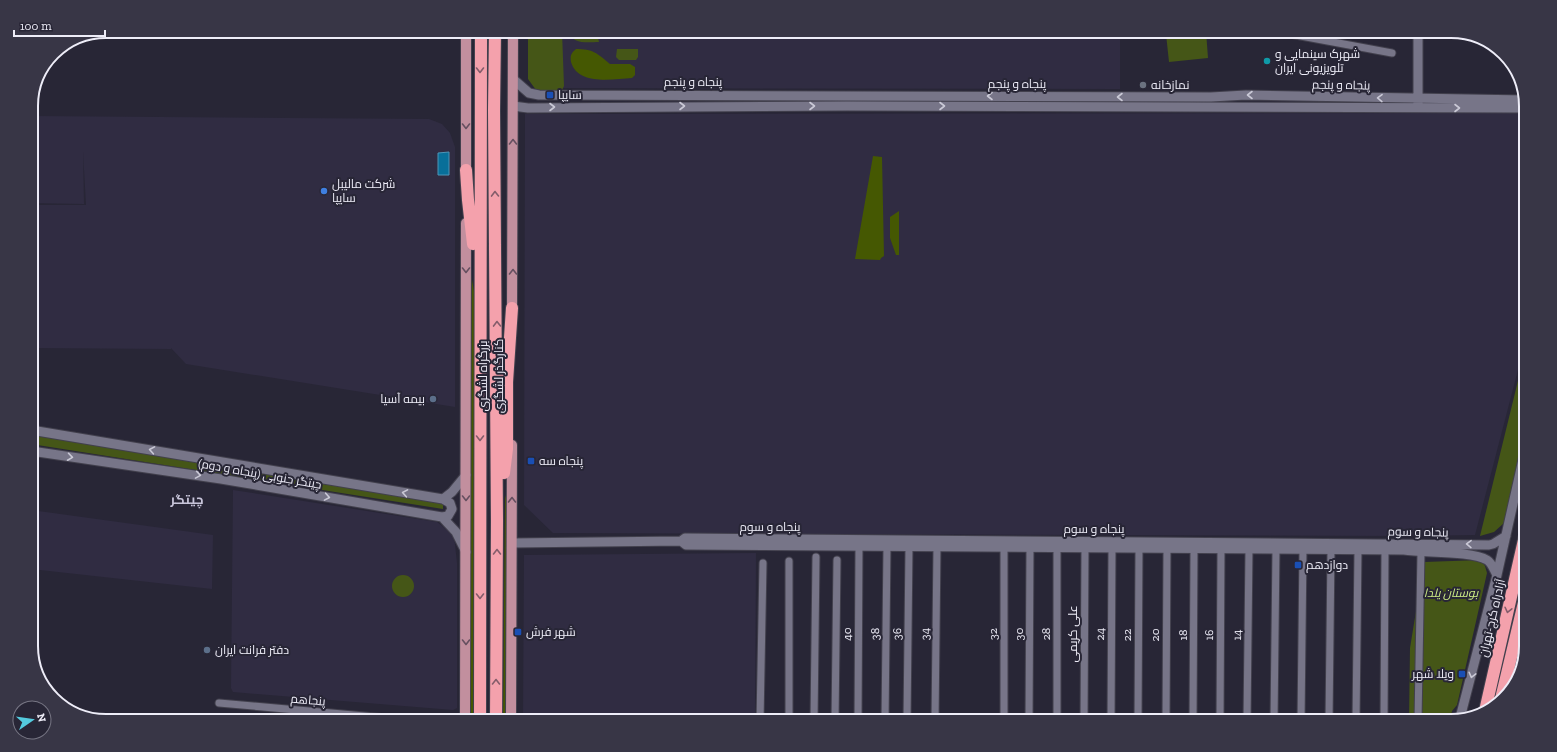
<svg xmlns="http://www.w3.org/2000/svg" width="1557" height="752" viewBox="0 0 1557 752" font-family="'Zilla Slab',Cairo,serif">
<rect width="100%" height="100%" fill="#282636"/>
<path fill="#302c42" d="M529 31H1120V89L537 88Z
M1526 113V339L1475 535 1404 536 553 533 524 505 525 114Z
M31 116 429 119 442 124 450 133 455 147V407L186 364 171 348V349L31 348V205H86L83 151 84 204 31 203Z
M233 490 437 522 454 535 457 563V708L453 710 233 692 231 688Z
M31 510 213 535 212 589 31 569Z
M756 553 755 721H523L524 555Z"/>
<path fill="#455617" d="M528 31H562L564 86 562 90H536L528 79Z
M569 31H587V37L598 38 599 42C588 42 571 45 569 31Z
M1206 31 1208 58 1169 62 1166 34Z
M617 49H638V57L636 60H619L616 57Z
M1526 348V427L1504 523 1494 532 1480 536Z
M31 435 443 503V509L31 444Z
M1481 560 1485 566 1487 573 1457 705 1452 711 1450 721H1409L1410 648 1424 562Z
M392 586a11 11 0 1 1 22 0a11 11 0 1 1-22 0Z"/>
<path fill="#455802" d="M576 49C593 49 597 53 610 64H630L635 67V75L632 78C613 79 578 86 571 62 570 56 571 53 576 49Z
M873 156 882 157 884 256 881 258 880 260 855 259Z
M899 211V255H896L890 238V217Z
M469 262 477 309 476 721H469Z
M509 482V721H503L505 499Z"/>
<path fill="#086f99" stroke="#4d95b6" d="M449 152V175H438V153Z"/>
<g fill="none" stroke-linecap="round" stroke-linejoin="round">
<g stroke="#42404d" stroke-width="9">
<path id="street" d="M1274 31 1392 53
M219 703 420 721
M760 721 763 563
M789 721V561
M814 721 816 557
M835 721 837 560
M858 721 859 546
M885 721 887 546
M907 721 909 547
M935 721 937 547
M1004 721V547
M1029 721 1030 547
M1057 721V548
M1084 721 1085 548
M1111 721 1112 548
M1138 721 1139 548
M1166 721 1167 549
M1193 721 1194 549
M1220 721 1221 549
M1247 721 1249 549
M1274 721 1276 549
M1301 721 1303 549
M1329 721 1331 550
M1356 721 1358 550
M1384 721 1385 550
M1418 721 1421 552"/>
</g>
<g stroke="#42404d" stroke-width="11">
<path id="secondary" d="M513 79 529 93 539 95 1211 97 1246 95 1525 100
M1418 105V31
M513 106 528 108 847 106 1526 108
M31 430 443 499 450 503 452 509 448 516 442 517
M31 451 221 479 442 517 456 532 466 552
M443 499 452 492 466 475
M681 541 686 545 1404 550C1424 553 1472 551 1487 560 1492 563 1494 570 1497 575
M512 543 681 541 685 538 1489 545 1493 544 1506 536
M1460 718 1497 575 1526 446"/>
</g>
<g stroke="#42404d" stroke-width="12">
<path id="primary" d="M466 177V31
M512 315 513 31
M465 721 466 223
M511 721 512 445"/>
</g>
<g stroke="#42404d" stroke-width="14">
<path id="highway" d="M495 31 494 110 497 521 496 721
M466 170 468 200 473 244
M504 473 507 449V382L512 308
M1501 699 1526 594
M1485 711 1526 531
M480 721 481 31"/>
</g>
<use href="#street" stroke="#777588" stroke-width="7"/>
<use href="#secondary" stroke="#777588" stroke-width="9"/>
<use href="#primary" stroke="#c28f9e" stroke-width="10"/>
<use href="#highway" stroke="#f4a1ac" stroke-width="12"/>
</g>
<defs><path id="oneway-chevron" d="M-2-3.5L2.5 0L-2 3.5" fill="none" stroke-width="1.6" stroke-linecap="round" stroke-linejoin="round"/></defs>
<g stroke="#845d6b">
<use href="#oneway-chevron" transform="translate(480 70) rotate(90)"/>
<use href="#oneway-chevron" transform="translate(495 194) rotate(-91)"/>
<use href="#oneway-chevron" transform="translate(497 324) rotate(-91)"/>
<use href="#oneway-chevron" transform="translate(480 438) rotate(90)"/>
<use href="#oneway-chevron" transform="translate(497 552) rotate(-90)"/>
<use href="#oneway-chevron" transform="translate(480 596) rotate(90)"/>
<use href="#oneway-chevron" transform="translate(1508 610) rotate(103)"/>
<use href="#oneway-chevron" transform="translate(496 682) rotate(-90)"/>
</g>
<g stroke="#cac9d6">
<use href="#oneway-chevron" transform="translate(1250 95) rotate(-180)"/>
<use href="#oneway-chevron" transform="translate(990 96) rotate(-180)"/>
<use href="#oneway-chevron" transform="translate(1120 97) rotate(-180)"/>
<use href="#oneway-chevron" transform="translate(1380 98) rotate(-179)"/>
<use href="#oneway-chevron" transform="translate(682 106)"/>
<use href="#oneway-chevron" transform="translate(812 106)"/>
<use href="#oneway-chevron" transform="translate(942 106)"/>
<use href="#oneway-chevron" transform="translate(552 107)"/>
<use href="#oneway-chevron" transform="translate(1457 108)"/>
<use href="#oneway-chevron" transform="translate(152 450) rotate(-170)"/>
<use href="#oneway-chevron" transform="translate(70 457) rotate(8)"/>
<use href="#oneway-chevron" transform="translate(198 475) rotate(9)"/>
<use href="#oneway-chevron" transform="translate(405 493) rotate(-170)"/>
<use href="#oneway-chevron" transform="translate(327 497) rotate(10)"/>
<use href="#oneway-chevron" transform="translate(1469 544) rotate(-179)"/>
<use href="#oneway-chevron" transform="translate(1472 675) rotate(104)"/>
</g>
<g stroke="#665060">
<use href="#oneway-chevron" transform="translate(466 126) rotate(90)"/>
<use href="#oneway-chevron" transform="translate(513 142) rotate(-90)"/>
<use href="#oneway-chevron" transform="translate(466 270) rotate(90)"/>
<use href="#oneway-chevron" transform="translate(513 272) rotate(-90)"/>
<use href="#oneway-chevron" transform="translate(466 498) rotate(90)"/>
<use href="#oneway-chevron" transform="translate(512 500) rotate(-90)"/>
<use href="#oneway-chevron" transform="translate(466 642) rotate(90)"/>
</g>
<circle fill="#0f9aa8" stroke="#282636" stroke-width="1.5" cx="1267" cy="61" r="4"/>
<circle fill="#6b7280" stroke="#282636" stroke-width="1.5" cx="1143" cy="85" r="4"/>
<g fill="#1a4fb4" stroke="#282636" stroke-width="1.5">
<rect x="546" y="91" width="8" height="8" rx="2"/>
<rect x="527" y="457" width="8" height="8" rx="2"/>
<rect x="1294" y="561" width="8" height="8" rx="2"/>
<rect x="514" y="628" width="8" height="8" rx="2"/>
<rect x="1458" y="670" width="8" height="8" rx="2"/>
</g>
<circle fill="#3f7fe0" stroke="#282636" stroke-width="1.5" cx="324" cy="191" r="4"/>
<g fill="#5c6f8a" stroke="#282636" stroke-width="1.5">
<circle cx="433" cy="399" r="4"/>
<circle cx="207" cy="650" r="4"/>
</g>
<g text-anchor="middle" stroke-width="4" stroke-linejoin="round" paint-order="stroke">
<g font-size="12" fill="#eeedf8" stroke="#282636" text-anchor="start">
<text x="1275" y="58">شهرک سینمایی و<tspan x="1275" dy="14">تلویزیونی ایران</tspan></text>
<text x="1151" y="89">نمازخانه</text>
<text x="558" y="99">سایپا</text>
<text x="332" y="188">شرکت مالیبل<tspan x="332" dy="14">سایپا</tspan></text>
<text x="425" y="403" text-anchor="end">بیمه آسیا</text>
<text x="539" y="465">پنجاه سه</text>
<text x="1306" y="569">دوازدهم</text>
<text x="526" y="636">شهر فرش</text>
<text x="215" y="654">دفتر فرانت ایران</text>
<text x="1454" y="678" text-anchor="end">ویلا شهر</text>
</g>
<g font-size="12" fill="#eeedf8" stroke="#282636">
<text x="693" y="86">پنجاه و پنجم</text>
<text x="1017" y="88">پنجاه و پنجم</text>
<text transform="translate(1341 85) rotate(1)" y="4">پنجاه و پنجم</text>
<text transform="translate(483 376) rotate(-90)" y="4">بزرگراه لشگری</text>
<text transform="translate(499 376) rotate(-90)" y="4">کنارگذر لشگری</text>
<text transform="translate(260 474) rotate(10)" y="4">چیتگر جنوبی (پنجاه و دوم)</text>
<text x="770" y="531">پنجاه و سوم</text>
<text x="1094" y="533">پنجاه و سوم</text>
<text transform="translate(1418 532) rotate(1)" y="4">پنجاه و سوم</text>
<text transform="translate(1492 618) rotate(-77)" y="4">آزادراه کرج-تهران</text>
<text transform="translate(847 634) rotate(-90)" y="4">40</text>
<text transform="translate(875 634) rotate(-89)" y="4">38</text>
<text transform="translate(897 634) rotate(-89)" y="4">36</text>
<text transform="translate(925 634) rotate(-89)" y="4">34</text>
<text transform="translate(993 634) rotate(-90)" y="4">32</text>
<text transform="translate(1019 634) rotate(-90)" y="4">30</text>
<text transform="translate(1046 634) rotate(-90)" y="4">28</text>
<text transform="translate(1073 634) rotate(-90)" y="4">علی کریمی</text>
<text transform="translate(1100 634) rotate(-89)" y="4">24</text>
<text transform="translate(1127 635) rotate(-90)" y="4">22</text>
<text transform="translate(1155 635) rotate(-90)" y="4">20</text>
<text transform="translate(1183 635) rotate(-90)" y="4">18</text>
<text transform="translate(1209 635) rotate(-89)" y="4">16</text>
<text transform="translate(1237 635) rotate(-89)" y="4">14</text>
<text transform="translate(308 700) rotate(5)" y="4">پنجاهم</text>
</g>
<g font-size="12" font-style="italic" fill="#cded85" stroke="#282636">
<text x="1451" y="597">بوستان یلدا</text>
</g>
<g font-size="13" font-weight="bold" fill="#c8c5da" stroke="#282636">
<text x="187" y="504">چیتگر</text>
</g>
</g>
<path d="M0 0H1557V752H0ZM106 38H1451A68 68 0 0 1 1519 106V646A68 68 0 0 1 1451 714H106A68 68 0 0 1 38 646V106A68 68 0 0 1 106 38Z" fill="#383646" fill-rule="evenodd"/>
<path fill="none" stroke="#eeedf8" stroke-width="2" d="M106 38H1451A68 68 0 0 1 1519 106V646A68 68 0 0 1 1451 714H106A68 68 0 0 1 38 646V106A68 68 0 0 1 106 38Z"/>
<g transform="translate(32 720) rotate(77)"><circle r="19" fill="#282636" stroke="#777684"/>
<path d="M0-3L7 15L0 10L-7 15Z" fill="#54cade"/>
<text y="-6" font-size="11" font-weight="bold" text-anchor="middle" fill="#eeedf8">N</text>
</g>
<path d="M14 30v6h91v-6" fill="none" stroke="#eeedf8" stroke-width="2"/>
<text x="20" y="30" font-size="12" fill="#eeedf8" stroke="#282636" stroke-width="3" paint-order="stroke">100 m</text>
</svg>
